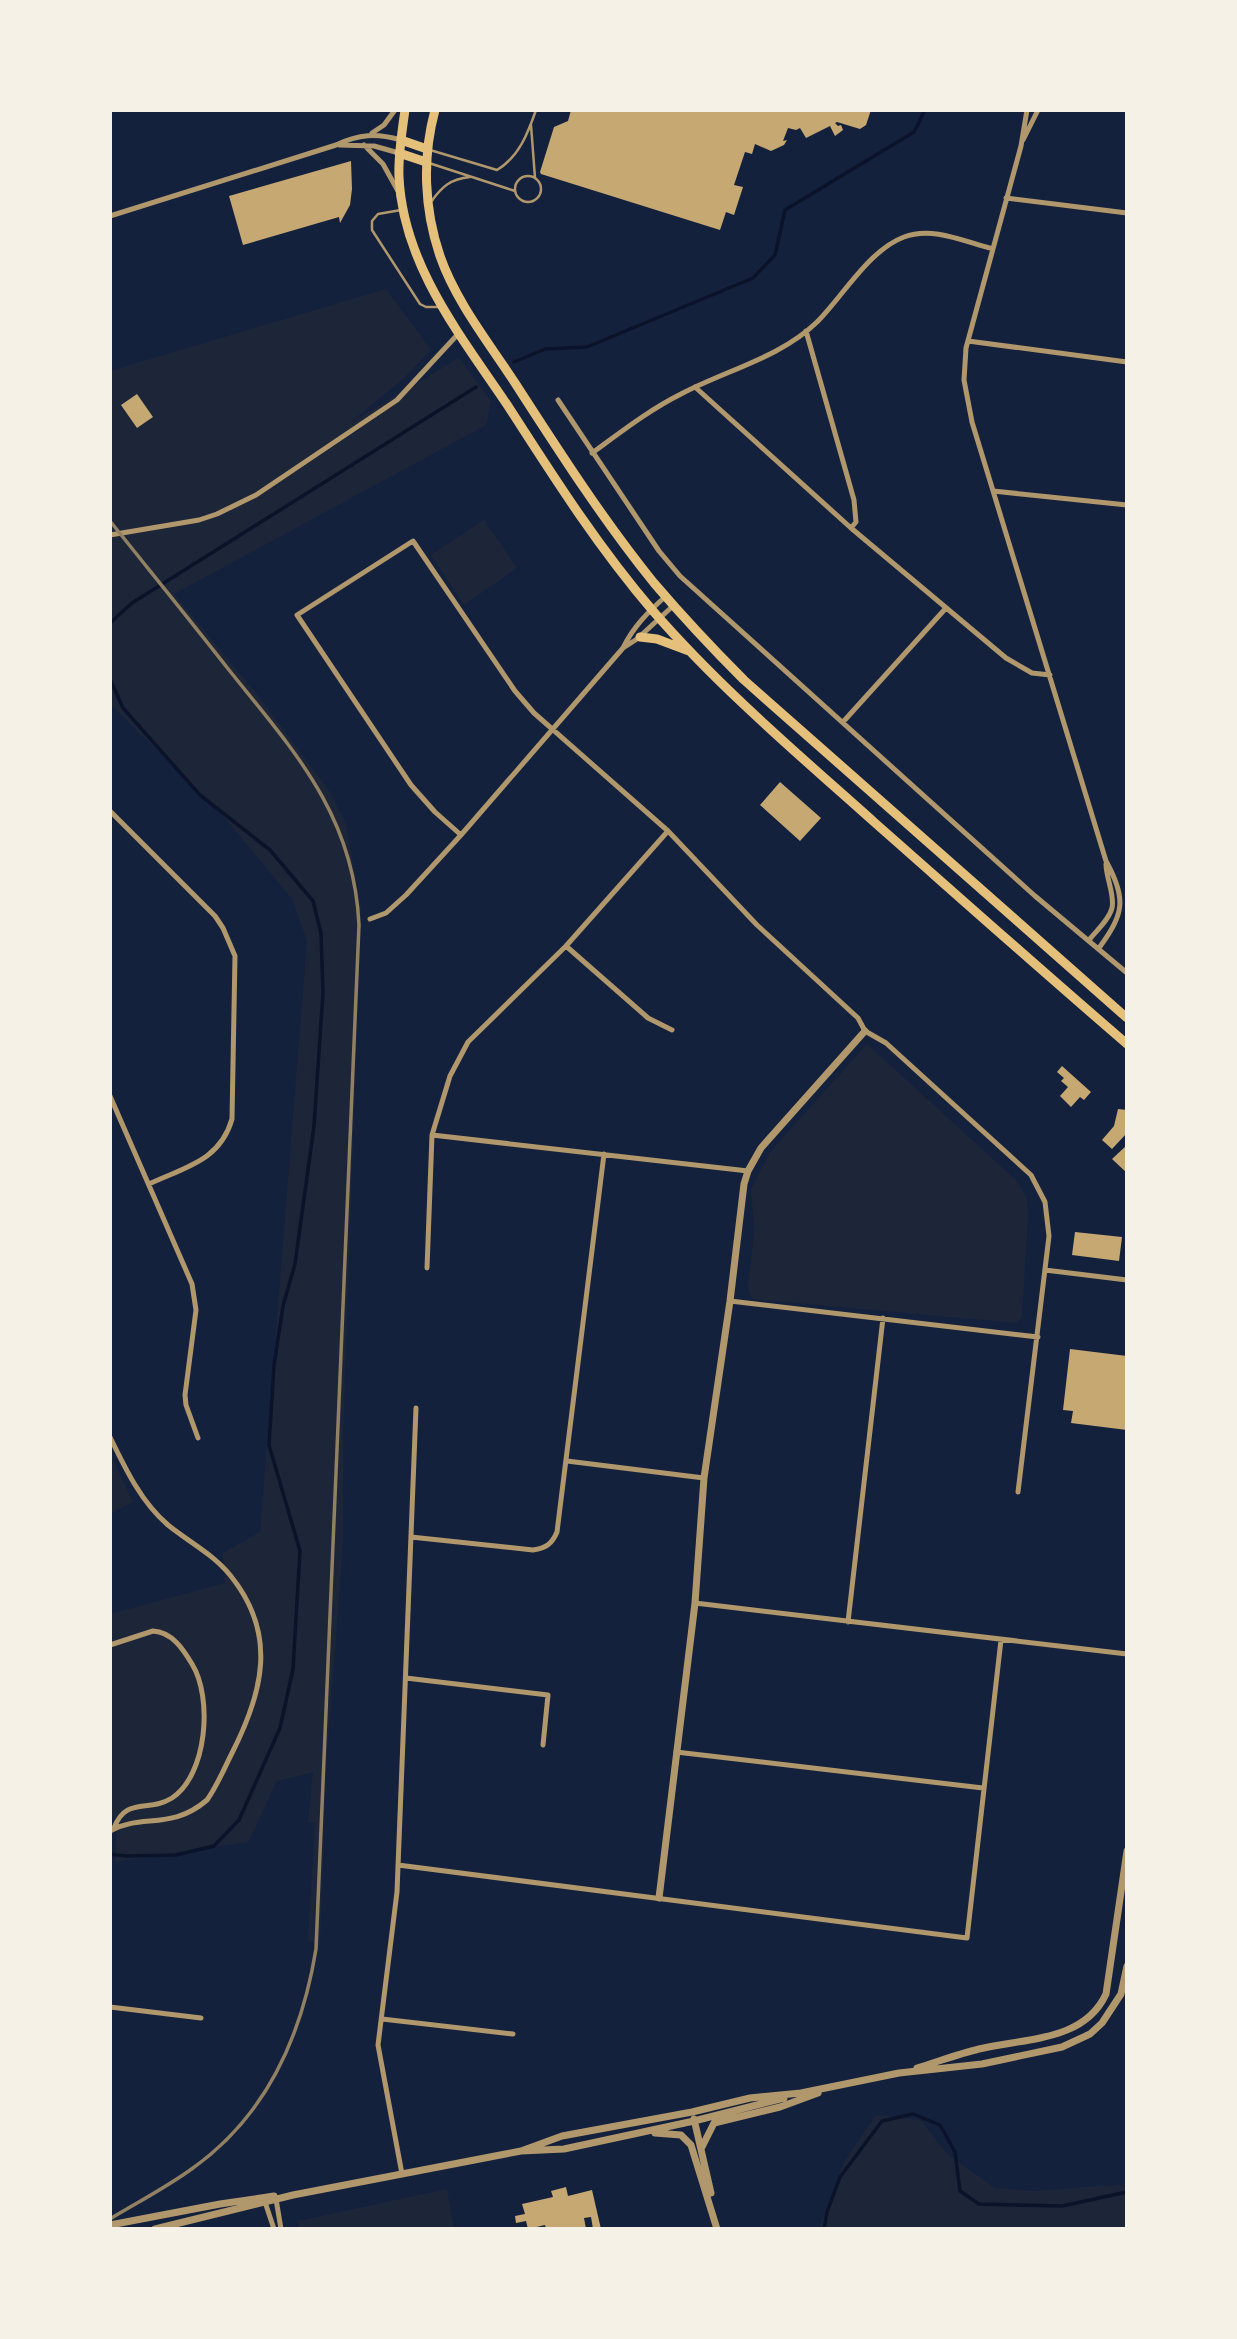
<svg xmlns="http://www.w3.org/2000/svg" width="1237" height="2339" viewBox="0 0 1237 2339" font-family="Bitter,serif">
<rect width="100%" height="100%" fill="#14213d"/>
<path fill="#1d2539" d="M386 289 431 350 404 378 350 423 459 358 491 401 486 425 174 594 256 693 328 789 346 824 361 909 343 1433V1543L326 1770 320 1946 308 1940 315 1822H308L313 1772 277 1781 248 1842 115 1862 118 1818 110 1819V1614L225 1583 223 1553 260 1532 307 941 292 899 225 818 110 704V371Z
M484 520 517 568 464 605 431 555Z
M867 1044 1017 1181 1027 1199 1028 1216 1022 1317 1017 1323 752 1299 748 1288 754 1230 751 1189 771 1151Z
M110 1453 133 1502 110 1514Z
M876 2115 921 2120 947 2154 995 2188 1035 2191 1127 2184V2229H819L844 2162Z
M447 2189 454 2229H300L298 2221Z"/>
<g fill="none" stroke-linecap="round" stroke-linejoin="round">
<path stroke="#0b132b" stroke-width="3.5" d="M514 362 545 349 587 347 753 278 775 255 785 210 914 132 925 110
M110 623 132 603 476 387
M110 679 123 708 200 795 270 850 313 901 321 933 323 993 314 1126 295 1264 283 1306 274 1365 269 1445 300 1551 293 1669 280 1728 239 1820 214 1846 176 1855 125 1856 110 1854
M824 2229 827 2212 840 2177 882 2121 913 2114 940 2125 955 2152 960 2191 979 2204 1062 2206 1127 2192"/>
</g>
<path fill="#c6a872" d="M571 110H871L866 125 860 129 837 122 835 123 838 126 841 125 843 130 835 136 830 126 806 138 800 128 796 130 788 128 783 141 787 140 784 145 771 151 755 144 752 154 745 152 734 185 743 187 734 215 726 212 720 230 541 174 540 172 554 127 568 121Z
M351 161 352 189 350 205 340 223 339 217 243 245 229 196Z
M137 394 153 417 137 428 121 405Z
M780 782 821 818 800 841 760 805Z
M1062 1066 1091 1092 1084 1100 1080 1097 1071 1107 1060 1096 1068 1087 1061 1081 1064 1078 1057 1072Z
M1118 1109 1127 1110V1133L1112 1149 1102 1140 1114 1126Z
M1127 1145V1173L1112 1159Z
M1075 1232 1122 1237 1119 1261 1072 1255Z
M1070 1349 1127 1356V1430L1071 1423 1073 1411 1063 1410Z
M566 2187 568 2196 592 2190 601 2229H593L591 2217 584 2218 586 2229H546L545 2225 528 2229 526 2221 516 2223 515 2216 525 2214 522 2204 553 2197 551 2191Z"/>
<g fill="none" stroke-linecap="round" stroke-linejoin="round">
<path stroke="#b1986c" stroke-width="2.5" d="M531 125 535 178
M430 150 497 170C519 157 528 133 536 110
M429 163 515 191
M515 189a13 13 0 1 1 26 0a13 13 0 1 1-26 0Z
M431 202C442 186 451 179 470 177
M401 210 378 214 372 221V230L420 304 426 307H439"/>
<path stroke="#b1986c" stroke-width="5" d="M1027 110 1021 146 966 348 964 380 972 422 1106 861C1127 899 1124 914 1099 948
M372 133 384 125 395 110
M1023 140 1038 110
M339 145 374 146 399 153
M364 145 383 164 398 191
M1006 198 1127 213
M110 216 336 145C359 134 376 133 401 140
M806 331 854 500 856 522 851 528
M968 341 1127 362
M695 387 851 528 1006 658 1032 673 1050 675
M558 400 659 551 680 576 1035 896 1127 973
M592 453C621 432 649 410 681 394 726 370 780 358 817 322 843 296 869 250 904 237 933 226 965 242 993 249
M993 491 1127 505
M110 535 199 520 217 514 256 495 397 400 459 333
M623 648 637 639 674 605
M843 722 946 608
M110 811 215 916 223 928 235 956 232 1119C220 1161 185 1167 149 1184
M461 835 435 812 411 785 297 615 413 541 515 691 534 713 668 831 757 925 858 1018 865 1031 886 1043 1031 1175 1045 1202 1049 1236 1018 1492
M370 919 386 913 406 895 461 835 623 648C633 627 648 612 666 596
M1089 940C1096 931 1109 920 1112 908 1115 895 1106 878 1106 864
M566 946 648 1018 672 1030
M110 1096 192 1284 196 1310 185 1395 186 1405 198 1438
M432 1135 748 1171
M427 1268 432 1135 450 1076 468 1042 566 946 668 831
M1045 1270 1127 1280
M730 1301 1038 1337
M110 1437C125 1468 141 1502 168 1525 189 1542 213 1554 230 1575 278 1634 263 1692 232 1753 224 1769 217 1786 207 1800 171 1831 142 1813 110 1831
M567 1461 704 1478
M411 1537 533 1550C546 1548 552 1544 557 1532L604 1154
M695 1603 1127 1654
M848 1622 883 1318
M110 1645 153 1631C172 1632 183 1649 192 1664 213 1698 207 1775 172 1798 148 1813 126 1796 114 1828
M406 1678 548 1695 543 1745
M676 1752 983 1788
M398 1865 967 1938 1001 1640
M110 2007 201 2018
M382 2019 513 2034
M402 2174 378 2045 397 1892 416 1408
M276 2199 281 2229
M265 2202 274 2229"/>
<path stroke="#b1986c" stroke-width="7" d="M659 1898 695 1603 704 1478 730 1301 744 1184 748 1171 761 1148 865 1031
M917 2068C937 2062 958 2054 979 2049 1024 2038 1084 2042 1106 1994L1127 1851
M694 2119 711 2193
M655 2133 681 2135 691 2145 717 2229
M701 2149 714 2123 780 2107 818 2093
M521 2151 562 2136 692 2112 750 2098 801 2093 899 2073 982 2064 1062 2047 1090 2034 1102 2023 1121 1994 1127 1966
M110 2225 220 2204 274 2196
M155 2229 293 2195 521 2151 564 2149 694 2121 784 2098"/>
<path stroke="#e5c07b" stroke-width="9" d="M405 110C402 132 398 155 399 177 403 265 461 336 508 406 553 476 598 547 653 611 720 688 798 754 874 822 958 896 1042 971 1127 1044
M435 110C422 158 424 209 440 256 456 302 489 343 515 383 559 451 603 520 654 583 683 617 713 649 744 680L1127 1018
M401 140 427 149
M399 153 426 162
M640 637 657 639 689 651"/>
<path stroke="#918062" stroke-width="3.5" d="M110 521C150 571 190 620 229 670 294 751 354 815 359 925L316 1949C302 2035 266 2116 193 2168 167 2187 138 2202 110 2219"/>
</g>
<rect width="1237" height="2339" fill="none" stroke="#f6f1e7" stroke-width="224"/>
</svg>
